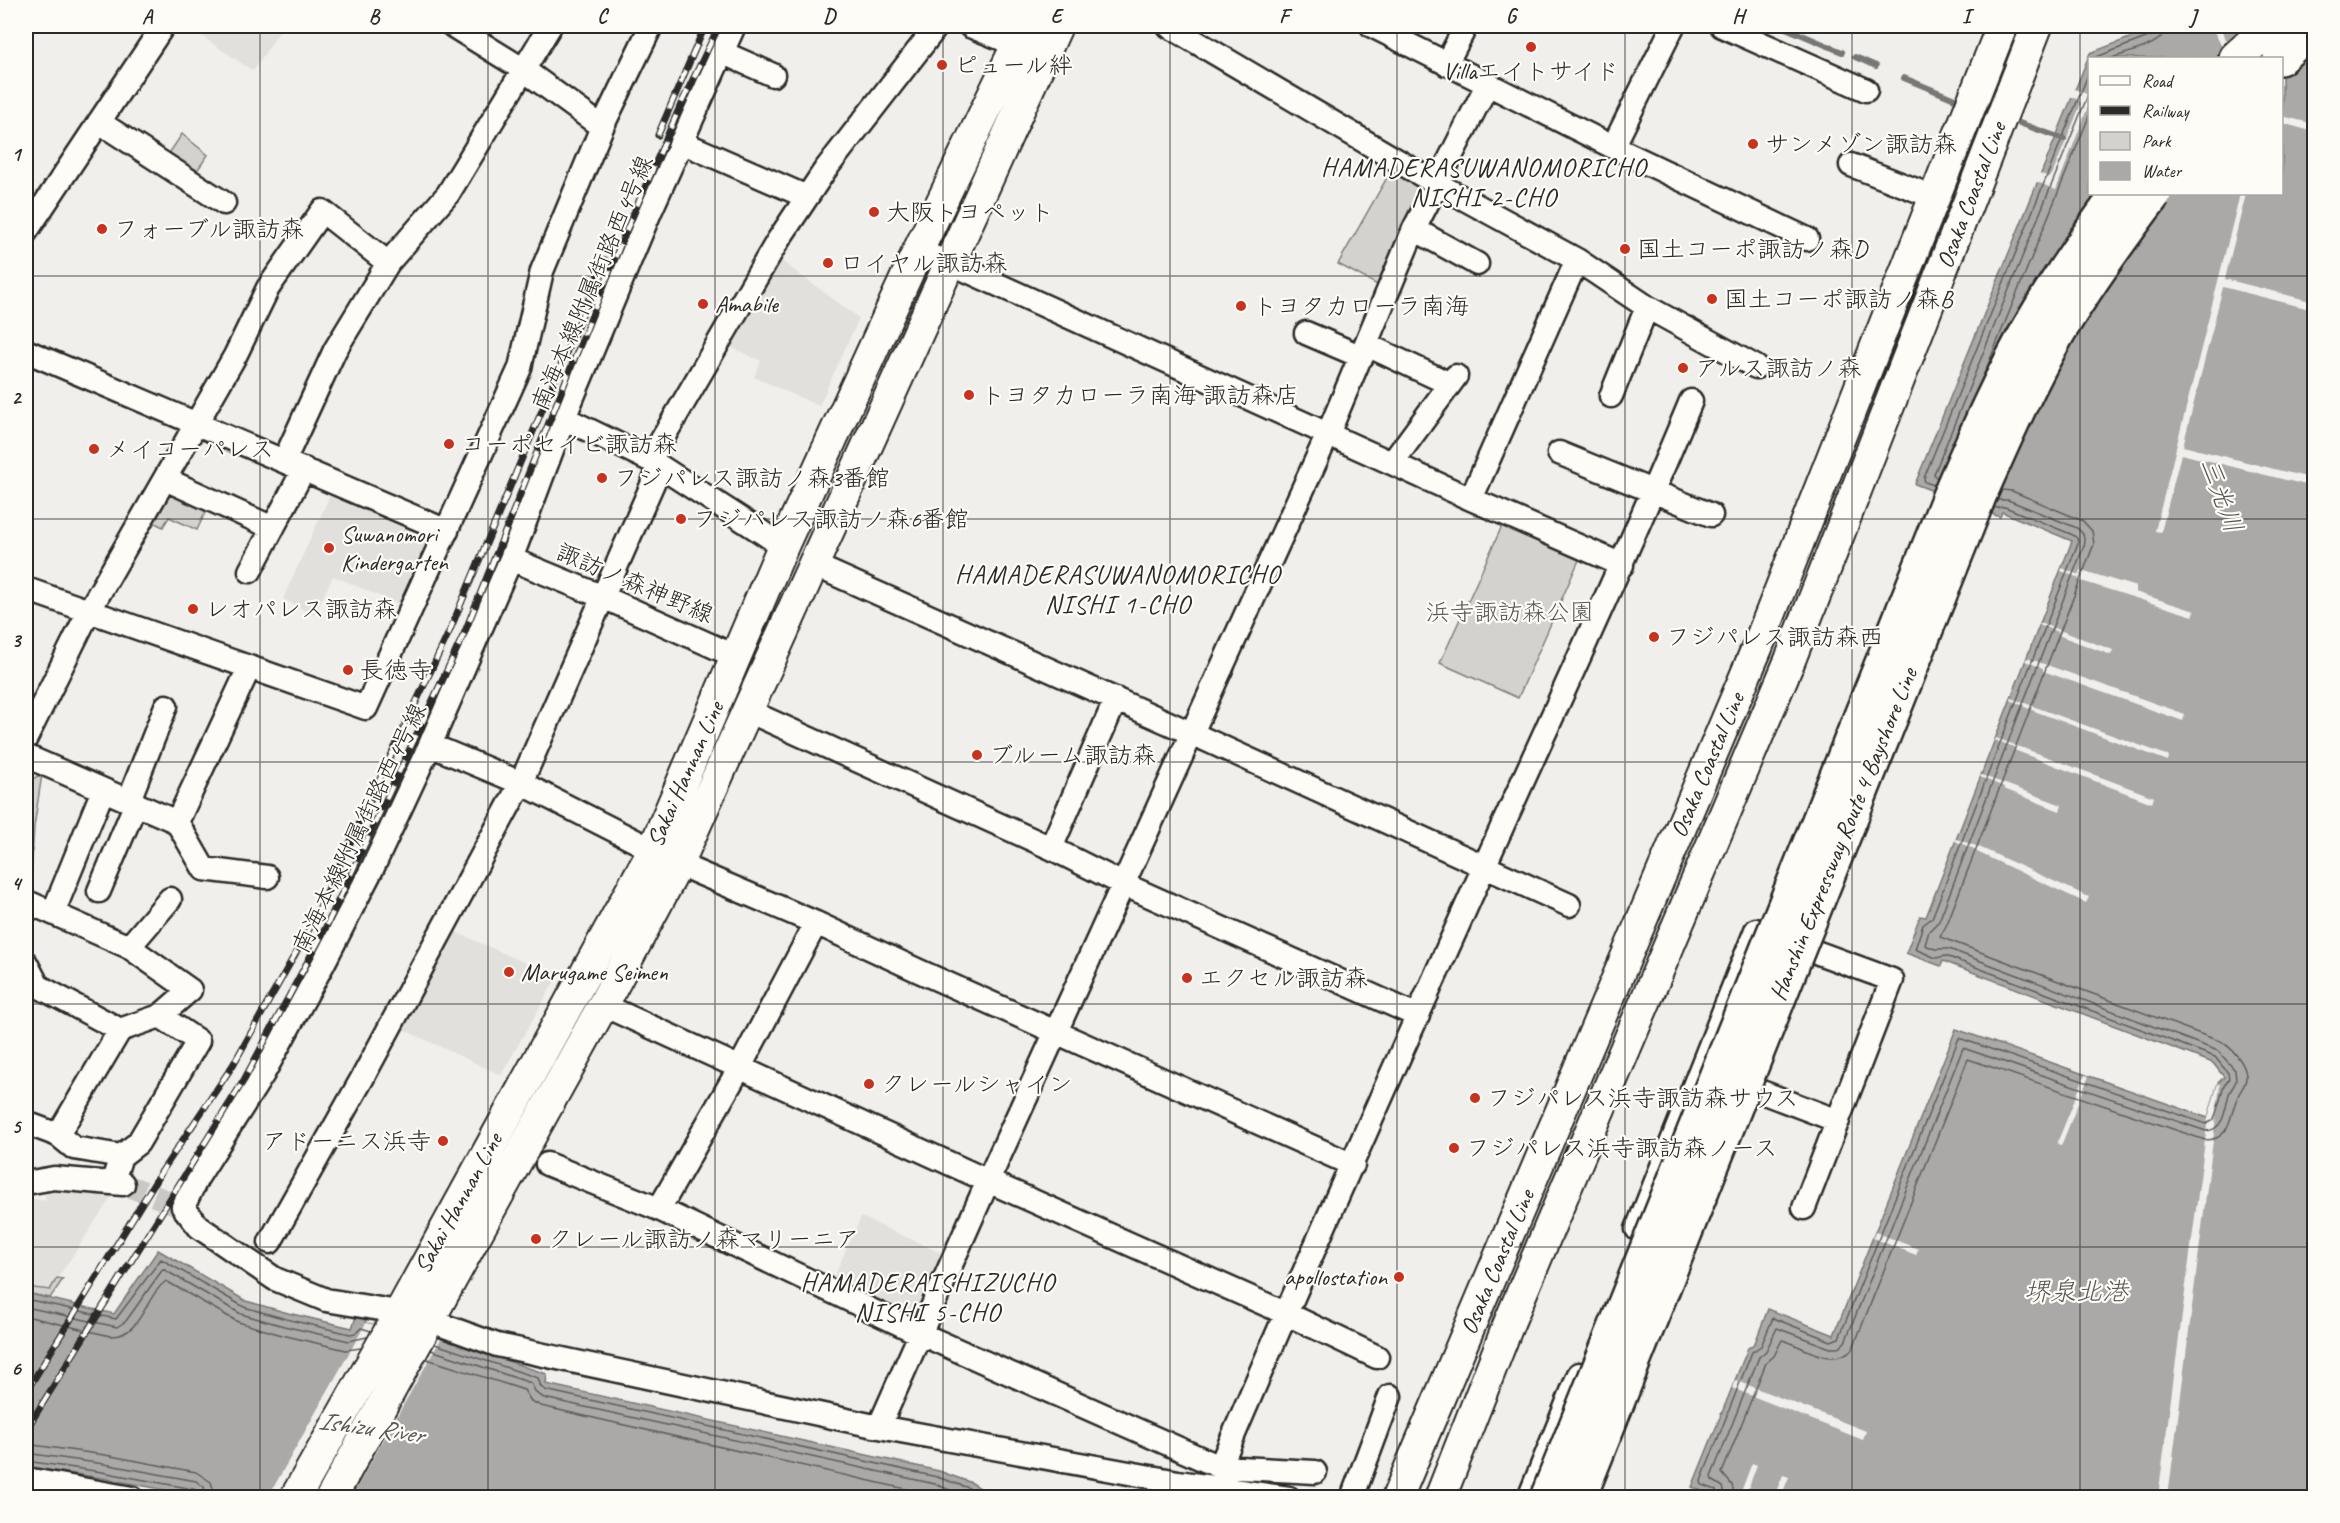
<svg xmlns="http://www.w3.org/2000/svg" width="2340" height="1523" viewBox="0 0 2340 1523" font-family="Caveat,'Klee One',sans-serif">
<rect width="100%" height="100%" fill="#f0efeb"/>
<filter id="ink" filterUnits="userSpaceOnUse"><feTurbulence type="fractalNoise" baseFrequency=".0167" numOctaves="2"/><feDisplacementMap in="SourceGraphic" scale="12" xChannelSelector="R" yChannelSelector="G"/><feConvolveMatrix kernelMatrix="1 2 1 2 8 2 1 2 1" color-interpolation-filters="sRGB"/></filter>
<g filter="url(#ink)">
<path fill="#e1e0dc" d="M187 26H283L253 71Z
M776 257 859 318 819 406 754 377 761 361 724 344Z
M331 493 419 531 428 545 401 605 333 576 314 615 283 599Z
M451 930 557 977 501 1075 400 1028Z
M44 1184 116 1190 50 1290H42L26 1287V1211L28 1198 46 1201Z
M861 1217 948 1256 920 1318 913 1319 831 1283Z"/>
<path fill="#d3d2cf" stroke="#7f7e7d" stroke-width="1.5" d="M182 134 208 155 196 172 168 155Z
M1393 167 1421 182 1423 193 1383 288 1338 264Z
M173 495 207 509 197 530 169 517 163 527 149 520 163 498Z
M1502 526 1579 560 1518 698 1440 663Z
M42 774 34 827 30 896 26 895V782Z
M57 1278 63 1279 50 1298 26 1293V1287L50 1290Z"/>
<path fill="#aaa9a7" stroke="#777775" stroke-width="1.5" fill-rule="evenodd" d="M2161 26H2314V1497L1719 1498 1692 1487 1748 1348 1755 1343 1768 1309 1834 1335 1956 1029 2208 1118 2218 1083 2224 1077 2213 1063 1943 961 1941 966 1906 953 1920 916 1926 917 2072 541 2002 512 2000 517 1915 484 2090 53ZM2090 58H2282V194H2090Z
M158 1250 246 1301 288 1313 352 1328 356 1317 364 1318 366 1323 436 1337 547 1374 546 1384 939 1471 972 1483 994 1497 208 1498 102 1478 26 1467V1293L114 1314Z"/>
<path fill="#f0efeb" d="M2211 26H2219L2236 58H2228Z
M2072 88 2089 95V104L2056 190 2035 181 2038 173 2049 177 2052 175 2081 104 2079 100 2069 96Z
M2282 116 2314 124V132L2282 123Z
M2240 194H2246L2225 279 2314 302V310L2223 287 2183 446 2314 479V487L2181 454 2161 532 2155 531Z
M2062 568 2079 575 2081 570 2136 587 2135 592 2195 611 2193 616 2078 580 2079 578 2061 571Z
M2040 623 2113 650 2111 655 2058 635V632L2039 625Z
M2027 658 2185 714 2183 721 2043 671V668L2025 661Z
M2011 698 2169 756 2168 761 2029 709 2011 700Z
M1996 738 2154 797 2152 803 2014 750V747L1995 740Z
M1981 775 2062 805 2060 811 2004 789V787L1980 777Z
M1956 839 1979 847 2089 897 2086 903 1977 852V850L1955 841Z
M2085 1075 2089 1076 2061 1146 2057 1143Z
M2218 1083 2220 1085 2168 1497H2158L2208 1118Z
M1875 1232 1918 1249 1916 1255 1873 1238Z
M366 1323 441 1339 351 1497H268Z
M1735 1380 1866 1431 1863 1440 1732 1388Z
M1752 1463 1757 1465 1745 1497H1731L1732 1495 1739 1497Z
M1783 1475 1789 1477 1781 1497H1774Z"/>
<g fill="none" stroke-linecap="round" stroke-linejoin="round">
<path stroke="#5e5d5d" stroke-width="1.5" d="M2094 58 2156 34 2160 26
M2112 58C2128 52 2166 45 2167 26
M1982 379 2090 114
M1937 478 1934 474 2090 90
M1934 485 1925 482 1924 478 2090 70
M26 1299 116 1319 161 1259 244 1307 286 1319 350 1334 356 1333 361 1328 371 1331
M26 1307 117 1327 126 1321 163 1269 241 1314 284 1326 349 1341 367 1337
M26 1316 110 1336C141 1338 145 1296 166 1281L238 1322 282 1335 346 1350 361 1348
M435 1344 538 1378 541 1387 545 1390 937 1477 969 1488 982 1498
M431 1350 531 1383 536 1393 544 1398 935 1484 969 1498
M427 1359 524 1390 531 1401 541 1406 945 1498
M26 1444 105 1455 196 1472 211 1482 216 1498
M26 1453 104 1464 196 1481 204 1487 207 1498
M26 1461 102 1472 193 1489 199 1492V1498
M1718 1498 1716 1490 1702 1485 1701 1481 1752 1352 1761 1346 1773 1318 1831 1341 1839 1338 1959 1038 2206 1124 2214 1120 2224 1086 2229 1079 2228 1073 2215 1057 1946 956 1936 958 1915 949 1923 925 1932 918 2078 543 2077 538 2073 535 2005 507 1994 508
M1726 1498 1723 1487 1712 1480 1711 1477 1759 1357 1766 1351 1777 1328 1830 1348H1838L1845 1342 1963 1048 2206 1131C2225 1130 2225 1108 2229 1094 2231 1089 2234 1086 2236 1081L2235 1070 2218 1051 1949 949H1935L1925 945 1929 931 1939 921 2085 543 2083 534 2077 528 2008 500H1997
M1735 1498 1732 1485 1722 1473 1766 1363 1774 1356 1782 1340C1804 1346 1833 1370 1853 1348L1968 1059 2205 1140C2232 1140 2229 1115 2238 1096 2241 1089 2247 1084 2246 1075 2245 1063 2232 1048 2222 1042L1940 937 1947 924 2094 544 2092 531 2083 521 2012 491 2002 490"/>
<path stroke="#777775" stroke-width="6" d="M1781 26 1842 52
M1855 57 1876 66
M1904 78 1962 102
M2008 119 2064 139"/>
<path stroke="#c9c8c5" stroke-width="22" stroke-dasharray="22 11" stroke-linecap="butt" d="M123 1184 183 1207"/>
<g stroke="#2b2b2b" stroke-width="27">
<path id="minor" d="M453 26 524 70 602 127
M734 26 650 212 564 418 511 559 430 745 373 867 322 966 263 1074 197 1178 183 1207 199 1227 275 1279 326 1300 398 1312 428 1320 497 1345 879 1427 1178 1482 1289 1498
M970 26 1017 45
M1372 26 1613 147 1807 239
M1722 26 1866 90
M721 52 773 75
M1446 64 1466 26
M1487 85 1437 184 1577 260 1647 307 1756 367
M99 122 224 203
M681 142 807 197
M1613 147 1673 26
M1851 165 1934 197
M1414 229 1477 264
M26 232 163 26
M918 251 950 263 1471 499 1622 565
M1306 333 1362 357
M1367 345 1450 384
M26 351 447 531
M1611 396 1647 307
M564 418 650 460 783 546
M1559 453 1711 515
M650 460 777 242 825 170 937 26
M284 461 335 350 388 263 448 194 550 26
M1392 463 1456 376
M165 479 273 528
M1471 499 1577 260
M511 559 603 597 737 657
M812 564 1191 733 1569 905
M250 571 304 469
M26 589 366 708 520 368 542 271 602 127 651 26
M1116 699 1051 848 1123 884 1418 1016
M748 711 1051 848
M26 738 89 611 235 356 268 288 322 211 388 263
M430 745 521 783 653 850
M26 756 177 822 204 869 267 877
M129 800 166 706
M177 822 249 668
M678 864 816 923 919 971 1353 1165
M99 891 136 803
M32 904 129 947
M53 913 103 790
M26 963 38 986 120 1030
M603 1005 988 1181 1285 1313 1377 1357
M1730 1080 1838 1121
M26 1123 58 1135 74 1148 121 1156
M58 1135 120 1030 160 1016 190 990 129 947 170 899
M547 1164 659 1209 921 1334 1220 1467 1315 1472
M113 1181 121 1156 138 1143 198 1041 160 1016
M26 1183 54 1178 123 1184
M659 1209 740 1067 816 923
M1637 1229 1756 930 1892 980 1804 1208
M270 1242 363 1077 521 783 660 467
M879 1427 988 1181 1328 434 1414 229 1437 184 1169 26
M1220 1467C1305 1266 1395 1066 1484 867 1554 711 1626 558 1691 401
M26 1479 132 1498
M1352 1498 1390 1396
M1529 1498 1579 1374"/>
</g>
<g stroke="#2b2b2b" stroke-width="34">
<path id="major" d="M295 1498 394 1323 653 850 783 546 918 251 1026 26
M331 1498 603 1005 678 864 1057 26
M1397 1498 1757 648 2002 26
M1440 1498 1509 1323 1790 660 2037 26"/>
</g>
<g stroke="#2b2b2b" stroke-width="38">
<path id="highway" d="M2236 58 2271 26
M2280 58 2314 27"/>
</g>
<use href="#minor" stroke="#fdfcf7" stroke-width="22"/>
<use href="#major" stroke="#fdfcf7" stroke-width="30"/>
<use href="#highway" stroke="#fdfcf7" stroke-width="33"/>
<g stroke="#2b2b2b" stroke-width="7">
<path id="rail" d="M658 135 705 26
M26 1392 158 1177 233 1065 312 924 450 630 605 260
M26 1430 244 1080 324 931 464 634 623 238 682 102 719 26"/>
</g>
<use href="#rail" stroke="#fdfcf7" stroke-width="4.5" stroke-dasharray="14" stroke-linecap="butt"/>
<g stroke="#2b2b2b" stroke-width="38" stroke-linecap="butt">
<path id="highway-bridge" d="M1547 1498 1954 484C1978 429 2002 374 2032 323 2058 278 2087 236 2118 194
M1579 1498 1980 494C2004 440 2028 385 2058 333 2087 285 2120 239 2154 194"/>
</g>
<use href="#highway-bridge" stroke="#fdfcf7" stroke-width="33"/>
</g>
</g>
<path fill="none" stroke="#2b2b2b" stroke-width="1.5" stroke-opacity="0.55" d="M260 26V1498M488 26V1498M715 26V1498M943 26V1498M1170 26V1498M1397 26V1498M1625 26V1498M1852 26V1498M2080 26V1498M26 276H2314M26 519H2314M26 762H2314M26 1004H2314M26 1247H2314"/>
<g fill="#c8321e" stroke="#fdfcf7" stroke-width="2">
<circle cx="1531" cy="47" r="6"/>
<circle cx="942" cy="65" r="6"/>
<circle cx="1753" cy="144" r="6"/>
<circle cx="874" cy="212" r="6"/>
<circle cx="102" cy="229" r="6"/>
<circle cx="1625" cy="249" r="6"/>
<circle cx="828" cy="263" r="6"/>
<circle cx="1712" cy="299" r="6"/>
<circle cx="703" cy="304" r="6"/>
<circle cx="1241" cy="306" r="6"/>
<circle cx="1683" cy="368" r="6"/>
<circle cx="969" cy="395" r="6"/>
<circle cx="449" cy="444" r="6"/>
<circle cx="94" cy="449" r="6"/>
<circle cx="602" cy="478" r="6"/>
<circle cx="681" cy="519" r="6"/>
<circle cx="329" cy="548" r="6"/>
<circle cx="193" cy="609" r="6"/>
<circle cx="1654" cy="637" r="6"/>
<circle cx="348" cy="670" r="6"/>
<circle cx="977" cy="755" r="6"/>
<circle cx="509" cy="972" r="6"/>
<circle cx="1187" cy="978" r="6"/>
<circle cx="869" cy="1084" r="6"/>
<circle cx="1475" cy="1098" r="6"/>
<circle cx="443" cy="1141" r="6"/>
<circle cx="1454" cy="1148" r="6"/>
<circle cx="536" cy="1239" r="6"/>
<circle cx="1399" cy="1277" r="6"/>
</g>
<g text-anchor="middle" stroke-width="4.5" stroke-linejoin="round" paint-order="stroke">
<g font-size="24" fill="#2b2b2b" stroke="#fdfcf7" text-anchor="start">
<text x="954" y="73">ピュール絆</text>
<text x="1531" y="79" text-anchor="middle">Villaエイトサイド</text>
<text x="1765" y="152">サンメゾン諏訪森</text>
<text x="886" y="220">大阪トヨペット</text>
<text x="114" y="237">フォーブル諏訪森</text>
<text x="1637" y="257">国土コーポ諏訪ノ森D</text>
<text x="840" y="271">ロイヤル諏訪森</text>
<text x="1724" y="307">国土コーポ諏訪ノ森B</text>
<text x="715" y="312">Amabile</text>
<text x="1253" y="314">トヨタカローラ南海</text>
<text x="1695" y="376">アルス諏訪ノ森</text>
<text x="981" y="403">トヨタカローラ南海 諏訪森店</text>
<text x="461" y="452">コーポセイビ諏訪森</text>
<text x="106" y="457">メイコーパレス</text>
<text x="614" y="486">フジパレス諏訪ノ森3番館</text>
<text x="693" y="527">フジパレス諏訪ノ森6番館</text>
<text x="341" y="542">Suwanomori<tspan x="341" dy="28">Kindergarten</tspan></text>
<text x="205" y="617">レオパレス諏訪森</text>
<text x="1666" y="645">フジパレス諏訪森西</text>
<text x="360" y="678">長徳寺</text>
<text x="989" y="763">ブルーム諏訪森</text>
<text x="521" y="980">Marugame Seimen</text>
<text x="1199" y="986">エクセル諏訪森</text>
<text x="881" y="1092">クレールシャイン</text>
<text x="1487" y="1106">フジパレス浜寺諏訪森サウス</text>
<text x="431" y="1149" text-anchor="end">アドーニス浜寺</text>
<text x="1466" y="1156">フジパレス浜寺諏訪森ノース</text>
<text x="548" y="1247">クレール諏訪ノ森マリーニア</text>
<text x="1387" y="1285" text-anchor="end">apollostation</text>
</g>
<g font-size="24" fill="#2b2b2b" stroke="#fdfcf7">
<text transform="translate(1971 195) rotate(-69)" y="8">Osaka Coastal Line</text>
<text transform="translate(592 283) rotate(-67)" y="8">南海本線附属街路西4号線</text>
<text transform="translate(635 583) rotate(23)" y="8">諏訪ノ森神野線</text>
<text transform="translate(1707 765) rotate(-67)" y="8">Osaka Coastal Line</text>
<text transform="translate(685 774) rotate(-66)" y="8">Sakai Hannan Line</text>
<text transform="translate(359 828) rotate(-64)" y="8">南海本線附属街路西4号線</text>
<text transform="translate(1843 834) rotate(-68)" y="8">Hanshin Expressway Route 4 Bayshore Line</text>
<text transform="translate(458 1203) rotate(-61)" y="8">Sakai Hannan Line</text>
<text transform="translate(1497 1262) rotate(-67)" y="8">Osaka Coastal Line</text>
</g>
<g font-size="24" fill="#555554" stroke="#fdfcf7">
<text x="1510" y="620">浜寺諏訪森公園</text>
</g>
<g font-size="26" letter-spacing="1.5" fill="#2b2b2b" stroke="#fdfcf7">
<text x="1484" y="176">HAMADERASUWANOMORICHO<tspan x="1484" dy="30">NISHI 2-CHO</tspan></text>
<text x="1118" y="583">HAMADERASUWANOMORICHO<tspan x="1118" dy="30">NISHI 1-CHO</tspan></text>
<text x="928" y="1291">HAMADERAISHIZUCHO<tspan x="928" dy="30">NISHI 5-CHO</tspan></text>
</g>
<g font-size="26" font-style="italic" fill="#575756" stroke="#fdfcf7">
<text transform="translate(2222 495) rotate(70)" y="9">三光川</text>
<text x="2076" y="1300">堺泉北港</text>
<text transform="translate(371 1427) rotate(8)" y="9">Ishizu River</text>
</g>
</g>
<rect width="2340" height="1523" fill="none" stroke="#fdfcf7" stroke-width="66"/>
<rect x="2088" y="57" width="195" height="138" fill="#fdfcf7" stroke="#a9a8a5" stroke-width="1.5"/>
<rect x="2100" y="76" width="30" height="9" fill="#fdfcf7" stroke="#a9a8a5" stroke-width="1.5"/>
<text x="2142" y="87" font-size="18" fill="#2b2b2b">Road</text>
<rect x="2100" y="106" width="30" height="9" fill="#2b2b2b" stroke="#a9a8a5" stroke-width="1.5"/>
<text x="2142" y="117" font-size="18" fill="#2b2b2b">Railway</text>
<rect x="2100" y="132" width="30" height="18" fill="#d3d2cf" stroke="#a9a8a5" stroke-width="1.5"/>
<text x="2142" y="147" font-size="18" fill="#2b2b2b">Park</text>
<rect x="2100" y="162" width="30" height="18" fill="#aaa9a7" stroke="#a9a8a5" stroke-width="1.5"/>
<text x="2142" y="177" font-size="18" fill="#2b2b2b">Water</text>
<rect x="33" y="33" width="2274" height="1457" fill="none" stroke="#2b2b2b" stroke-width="2"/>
<g font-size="20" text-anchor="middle" font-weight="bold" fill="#2b2b2b">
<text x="147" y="23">A</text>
<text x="374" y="23">B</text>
<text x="602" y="23">C</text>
<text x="829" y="23">D</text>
<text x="1056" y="23">E</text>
<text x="1284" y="23">F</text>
<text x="1511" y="23">G</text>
<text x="1738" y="23">H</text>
<text x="1966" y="23">I</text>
<text x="2193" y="23">J</text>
<text x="16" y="161">1</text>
<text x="16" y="404">2</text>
<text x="16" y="647">3</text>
<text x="16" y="890">4</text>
<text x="16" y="1133">5</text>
<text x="16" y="1375">6</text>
</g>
</svg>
